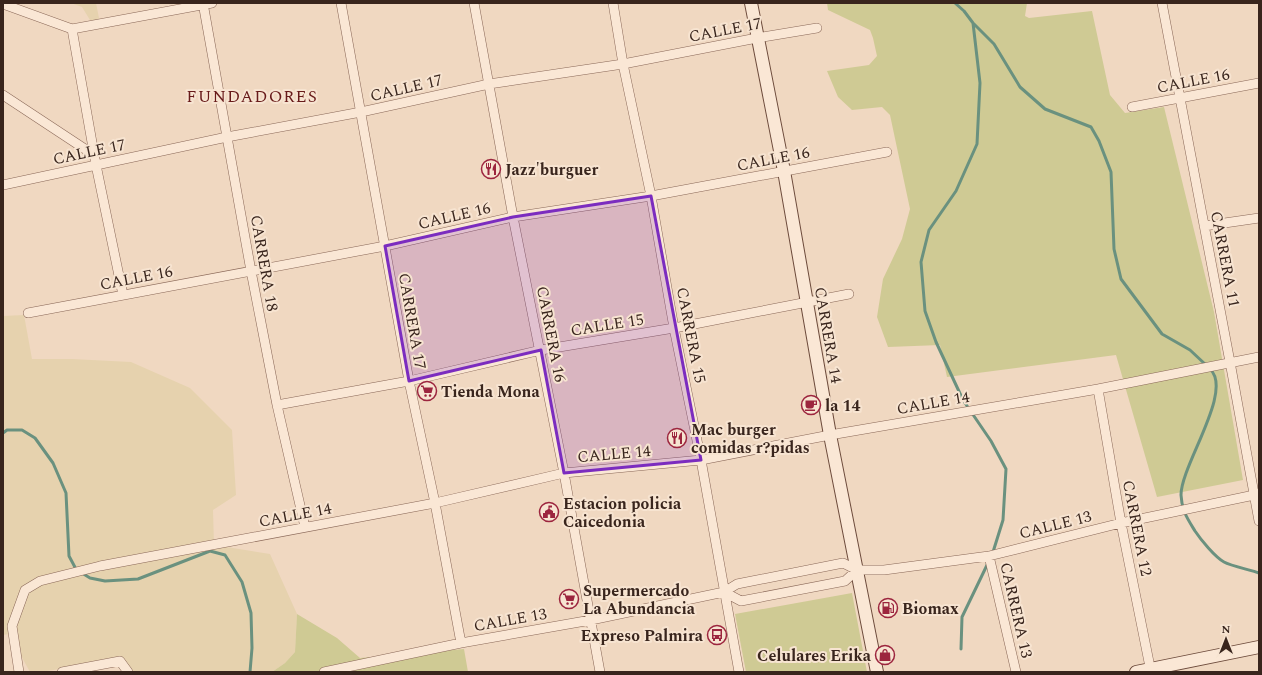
<svg xmlns="http://www.w3.org/2000/svg" width="1262" height="675" viewBox="0 0 1262 675" font-family="Spectral,serif">
<rect width="100%" height="100%" fill="#f0d8c1"/>
<path fill="#e6d2ae" d="M71 3H96L100 23 90 20 82 7Z
M24 315 32 359H72L131 362 190 388 232 430 236 495 213 510 214 545 270 554 297 614 295 652 285 663 272 672H125L116 660 41 672H30L9 634 3 635V316Z"/>
<path fill="#cfca94" d="M827 3H1027L1025 16 1029 18 1092 11 1110 95 1125 113 1164 107 1214 312 1243 480 1157 497 1116 355 947 377 940 345 888 347 877 317 883 279 902 239 910 209 890 115 882 107 852 110 838 97 827 71 869 65 877 56 873 38 870 30 828 10Z
M852 593 867 672H746L735 614Z
M297 614 337 638 360 658 464 649 468 672H272L285 663 295 652Z"/>
<g fill="none" stroke-linecap="round" stroke-linejoin="round">
<path stroke="#6a917f" stroke-width="3" d="M955 3 964 11 973 23 994 44 1020 87 1045 109 1091 127 1099 141 1111 172 1114 249 1121 279 1162 334 1190 350 1206 365
M973 23 980 83 977 144 956 191 929 230 921 262 925 311 936 342 963 400 991 441 1006 469 1003 520 993 552
M1210 369C1234 391 1181 465 1181 495 1182 511 1187 518 1195 531 1201 540 1215 557 1224 562 1231 566 1251 570 1259 573
M3 433 7 430H22L35 438 53 463 66 493 69 556 77 571
M82 573 90 578 105 581 138 579 210 551 225 555 242 582 251 613 252 648 250 672
M961 649 962 617 988 563"/>
<g stroke="#8a6858" stroke-width="10">
<path id="street" d="M203 3 251 271 277 405 305 527
M341 3 409 381 435 503 461 643
M474 3 513 217 564 473 600 672
M613 3 623 64 651 196 674 328 701 460 739 672
M1162 3 1230 362 1259 521
M3 4 72 29
M72 29 96 165 123 295
M72 29 212 3
M3 95 94 155
M1132 107 1259 83
M3 185 227 137 361 112 489 84 623 64 757 38 817 28
M1204 226 1259 218
M28 313 385 246 513 217 651 196 887 152
M1098 389 1121 523 1151 672
M277 405 409 381 541 350 674 328 849 294
M989 556 1016 672
M724 592 741 601 845 581 857 570
M19 672 12 626 25 590 40 581 100 566 435 503 564 473 701 460 830 435 1098 389 1259 357
M62 672 120 661 128 672
M324 672 461 643 591 620 724 592 737 584 843 563 857 570H884L989 556 1121 523 1259 494"/>
</g>
<g stroke="#6c4a3b" stroke-width="14">
<path id="secondary" d="M751 3 784 171 830 435 877 672
M1136 672 1259 647"/>
</g>
<use href="#street" stroke="#fae7d5" stroke-width="9"/>
<use href="#secondary" stroke="#fae7d5" stroke-width="12"/>
</g>
<path fill="#7b2cbf" fill-opacity="0.2" stroke="#7b2cbf" stroke-width="3" stroke-linejoin="round" d="M651 196 701 460 564 473 541 350 409 381 385 246 513 217Z"/>
<defs>
<g id="restaurant-ring" transform="scale(1)"><circle r="9.5" fill="#f7e4d1" stroke="#9c253e" stroke-width="1.5"/><path d="M-5-6h1v4h1v-4h1v4h1v-4h1v5L-1.5 .5V6h-2V.5L-5-1ZM5-6V6H3V1.5H1.5Q1.5-4 5-6Z" fill="#9c253e"/></g>
<g id="supermarket-ring" transform="scale(1)"><circle r="9.5" fill="#f7e4d1" stroke="#9c253e" stroke-width="1.5"/><path d="M-6-5.5h2.5l.6 2H6L4.5 2H-2.5L-4.4-4H-6ZM-1.5 3.2a1.3 1.3 0 1 0 .1 0ZM3 3.2a1.3 1.3 0 1 0 .1 0Z" fill="#9c253e"/></g>
<g id="cafe-ring" transform="scale(1)"><circle r="9.5" fill="#f7e4d1" stroke="#9c253e" stroke-width="1.5"/><path d="M-5.5-4.5H6V0H3Q3 3.5 0 3.5H-2.5Q-5.5 3.5-5.5 0ZM3-3.2v2h1.7v-2ZM-6 4.5H4V6H-6Z" fill="#9c253e"/></g>
<g id="civic-ring" transform="scale(1)"><circle r="9.5" fill="#f7e4d1" stroke="#9c253e" stroke-width="1.5"/><path d="M-.6-6.5H3V-4.5H.6V-3L4-1V1h2V6H-6V1h2V-1L-.6-3ZM-1.2 2.5V6h2.4V2.5Z" fill="#9c253e"/></g>
<g id="fuel-ring" transform="scale(1)"><circle r="9.5" fill="#f7e4d1" stroke="#9c253e" stroke-width="1.5"/><path d="M-5.5-6h7V0h2V4h1.3V-2.5L3-4.5l.8-.8L6-3V5H2.5V1h-1V6h-7ZM-4.2-4.7v3.2H.2V-4.7Z" fill="#9c253e"/></g>
<g id="bus-ring" transform="scale(1)"><circle r="9.5" fill="#f7e4d1" stroke="#9c253e" stroke-width="1.5"/><path d="M-5-6H5V4H4V6H2V4H-2V6H-4V4H-5ZM-3.5-4V0h7V-4ZM-3.5 1.2v1.5H-2V1.2ZM2 1.2v1.5H3.5V1.2Z" fill="#9c253e"/></g>
<g id="shop-ring" transform="scale(1)"><circle r="9.5" fill="#f7e4d1" stroke="#9c253e" stroke-width="1.5"/><path d="M-5-2.5h2.3a2.7 3.5 0 0 1 5.4 0H5L5.5 6h-11ZM-1.5-2.5h3a1.5 2.3 0 0 0-3 0Z" fill="#9c253e"/></g>
</defs>
<g fill-rule="evenodd">
<use href="#restaurant-ring" x="491" y="169"/>
<use href="#supermarket-ring" x="427" y="391"/>
<use href="#cafe-ring" x="811" y="405"/>
<use href="#restaurant-ring" x="677" y="438"/>
<use href="#civic-ring" x="549" y="512"/>
<use href="#supermarket-ring" x="569" y="599"/>
<use href="#fuel-ring" x="888" y="608"/>
<use href="#bus-ring" x="717" y="635"/>
<use href="#shop-ring" x="885" y="655"/>
</g>
<g text-anchor="middle" stroke-width="4" stroke-linejoin="round" paint-order="stroke">
<g font-size="16" fill="#39251d" stroke="#f7e4d1">
<text transform="translate(725 29) rotate(-11)" y="6">CALLE 17</text>
<text transform="translate(1193 80) rotate(-11)" y="6">CALLE 16</text>
<text transform="translate(406 87) rotate(-13)" y="6">CALLE 17</text>
<text transform="translate(89 151) rotate(-12)" y="6">CALLE 17</text>
<text transform="translate(773 158) rotate(-11)" y="6">CALLE 16</text>
<text transform="translate(454 215) rotate(-13)" y="6">CALLE 16</text>
<text transform="translate(1226 259) rotate(79)" y="6">CARRERA 11</text>
<text transform="translate(265 263) rotate(80)" y="6">CARRERA 18</text>
<text transform="translate(136 277) rotate(-11)" y="6">CALLE 16</text>
<text transform="translate(413 321) rotate(80)" y="6">CARRERA 17</text>
<text transform="translate(607 324) rotate(-9)" y="6">CALLE 15</text>
<text transform="translate(552 334) rotate(79)" y="6">CARRERA 16</text>
<text transform="translate(692 335) rotate(79)" y="6">CARRERA 15</text>
<text transform="translate(829 335) rotate(80)" y="6">CARRERA 14</text>
<text transform="translate(933 402) rotate(-10)" y="6">CALLE 14</text>
<text transform="translate(614 453) rotate(-5)" y="6">CALLE 14</text>
<text transform="translate(295 514) rotate(-11)" y="6">CALLE 14</text>
<text transform="translate(1055 524) rotate(-14)" y="6">CALLE 13</text>
<text transform="translate(1138 528) rotate(79)" y="6">CARRERA 12</text>
<text transform="translate(1017 610) rotate(77)" y="6">CARRERA 13</text>
<text transform="translate(510 619) rotate(-10)" y="6">CALLE 13</text>
</g>
<g font-size="16" font-weight="bold" fill="#39251d" stroke="#f7e4d1" text-anchor="start">
<text x="505" y="175">Jazz'burguer</text>
<text x="441" y="397">Tienda Mona</text>
<text x="825" y="411">la 14</text>
<text x="691" y="435">Mac burger<tspan x="691" dy="18">comidas r?pidas</tspan></text>
<text x="563" y="509">Estacion policia<tspan x="563" dy="18">Caicedonia</tspan></text>
<text x="583" y="596">Supermercado<tspan x="583" dy="18">La Abundancia</tspan></text>
<text x="902" y="614">Biomax</text>
<text x="703" y="641" text-anchor="end">Expreso Palmira</text>
<text x="871" y="661" text-anchor="end">Celulares Erika</text>
</g>
<g font-size="17" letter-spacing="1" fill="#681b1a" stroke="#f7e4d1">
<text x="252" y="102">FUNDADORES</text>
</g>
</g>
<rect width="1262" height="675" fill="none" stroke="#39251d" stroke-width="8"/>
<g transform="translate(1226 639)" stroke="#f7e4d1" stroke-width="3" paint-order="stroke">
<path d="M0-3L7 15L0 10L-7 15Z" fill="#39251d"/>
<text y="-6" font-size="11" font-weight="bold" text-anchor="middle" fill="#39251d">N</text>
</g>
</svg>
